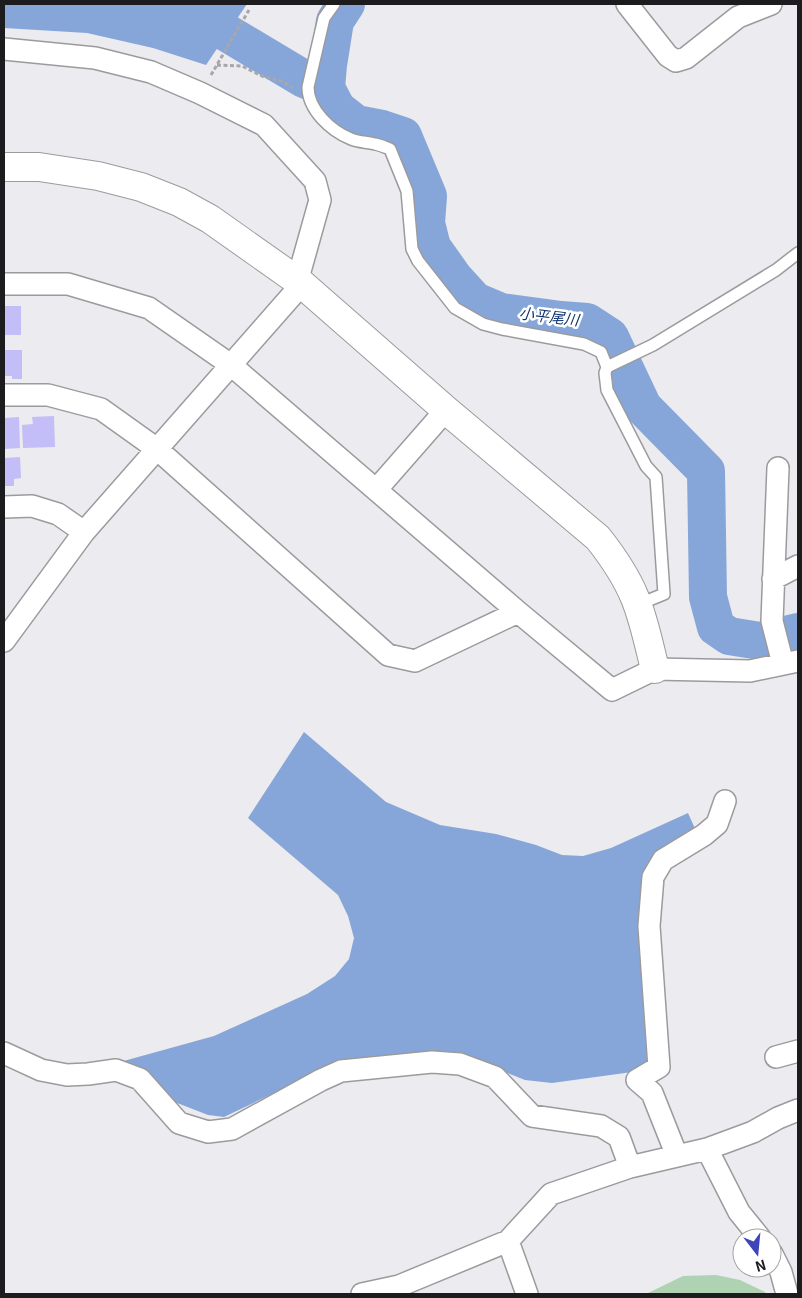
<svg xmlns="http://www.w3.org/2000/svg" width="802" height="1298" viewBox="0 0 802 1298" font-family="Georgia,'Noto Sans JP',serif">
<rect width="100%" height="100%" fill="#ecebef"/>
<path fill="#afd2b2" d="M716 1275 740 1280 765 1292 766 1294H646L683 1276Z"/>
<path fill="#86a6d9" d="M4 4H247L206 65 153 48 87 33 4 28Z
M304 732 386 802 440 825 496 834 536 845 562 855 583 856 611 848 688 813 697 833 668 849 649 863 643 878 654 1069 552 1083 525 1080 500 1070 324 1069 224 1117 208 1115 172 1101 120 1062 214 1036 307 994 335 976 349 959 354 938 348 916 338 895 248 818Z"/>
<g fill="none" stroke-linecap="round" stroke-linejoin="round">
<path stroke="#86a6d9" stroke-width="38" d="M346 4 335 21 328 65 326 88 337 109 356 124 382 129 403 136 428 196 426 223 432 247 454 278 475 301 501 312 561 320 587 322 610 337 643 407 706 471 708 597 716 627 729 636 760 641 798 632
M227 33 304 79 326 88"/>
</g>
<path fill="#c3bdf8" d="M4 306H21V335H4Z
M4 350H22V379H12V376H4Z
M54 416 55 447 23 448 22 425 33 424 32 417Z
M19 417 20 448 4 449V418Z
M20 457 21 478 14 479V486H4V458Z"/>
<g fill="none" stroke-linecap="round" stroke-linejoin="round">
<g stroke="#9b9b9e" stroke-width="14">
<path id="lane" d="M334 4 324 18 308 87C308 110 331 131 351 139 358 142 367 142 375 144 380 145 385 147 390 149L407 191 412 249 418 261 455 308 483 324 502 329 584 344 601 352 607 367
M637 605 664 594 656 477 646 466 607 390 605 373 607 367 653 345 776 270 798 253"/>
</g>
<g stroke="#9b9b9e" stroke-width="24">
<path id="street" d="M627 4 668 56 676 61 686 58 738 17 771 4
M4 49 95 58 151 72 200 93 264 125 315 181 320 200 297 282
M4 284H68L149 308 231 365 518 612 612 690 655 669 750 671 798 661
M4 395H48L101 409 157 449 388 655 415 661 518 612
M778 468 772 621 783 664
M376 490 446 410
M4 507 32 506 58 514 84 532
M773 579 798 566
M4 641 84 532 302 284
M4 1053 41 1070 67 1075 88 1074 116 1070 140 1079 179 1123 208 1132 232 1129 321 1080 341 1071 432 1062 460 1064 495 1077 532 1116 601 1126 619 1137 630 1167
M776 1057 798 1051
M707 1149 739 1212 760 1238
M677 1156 652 1093 637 1080 659 1067 649 926 653 877 663 860 704 835 717 824 725 801
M508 1241 527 1294
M772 1254 781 1272 787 1294
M362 1294 399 1286 508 1241 551 1194 630 1167 707 1149 753 1132 778 1118 798 1110"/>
</g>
<g stroke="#9b9b9e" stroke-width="30">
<path id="secondary" d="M4 167H39L98 176 141 187 179 202 210 219 302 284 446 410 598 538C613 557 626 576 635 598 644 620 649 645 655 669"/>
</g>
<path stroke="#a8a7aa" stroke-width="3" stroke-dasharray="4 2.5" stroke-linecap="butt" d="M217 65 242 66 264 77 282 81 293 88
M211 75 249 10"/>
<use href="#lane" stroke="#fff" stroke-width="11"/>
<use href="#street" stroke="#fff" stroke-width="21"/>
<use href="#secondary" stroke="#fff" stroke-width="28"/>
</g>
<g text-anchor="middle" stroke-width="5" stroke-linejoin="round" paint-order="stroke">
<g font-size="15" font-style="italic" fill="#0e3470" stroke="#fff">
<text transform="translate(549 317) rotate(7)" y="5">小平尾川</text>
</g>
</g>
<rect width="802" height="1298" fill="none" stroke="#1c1b1d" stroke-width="10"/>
<g transform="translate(757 1253) rotate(164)"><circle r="24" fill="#ffffff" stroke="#a4a4a5"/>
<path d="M0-4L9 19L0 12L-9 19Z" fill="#3e44b9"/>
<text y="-8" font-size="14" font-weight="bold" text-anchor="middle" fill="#1c1b1d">N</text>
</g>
</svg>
